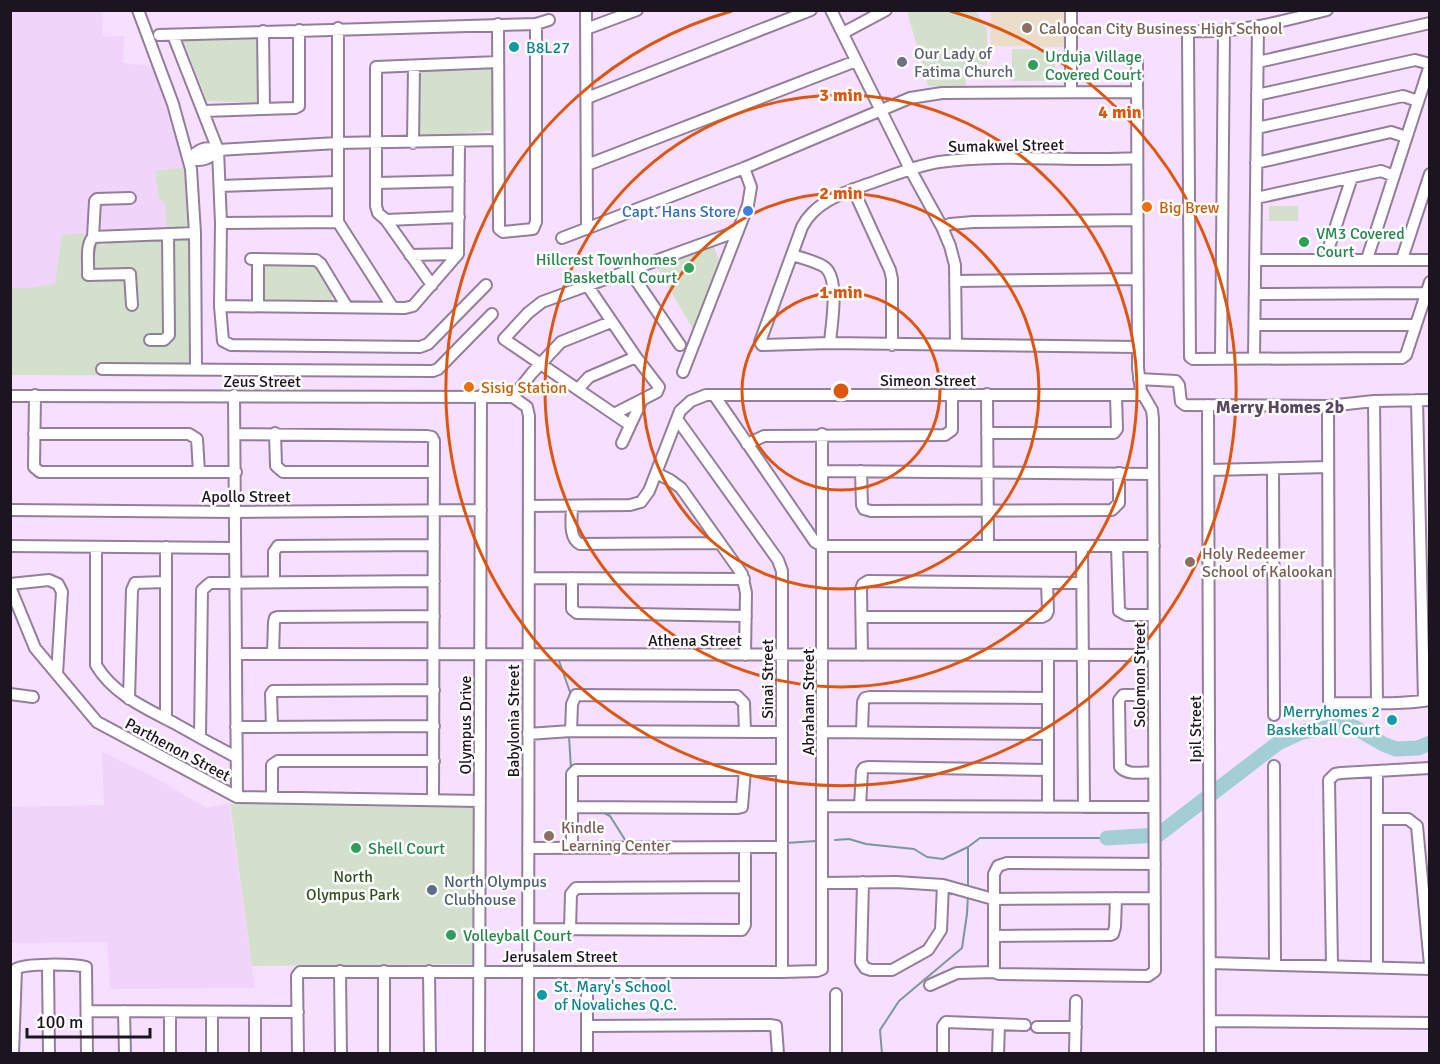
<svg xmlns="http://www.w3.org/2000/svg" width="1440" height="1064" viewBox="0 0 1440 1064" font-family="Signika,sans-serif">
<rect width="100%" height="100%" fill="#f7e0ff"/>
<path fill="#f0d4fa" d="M60 10 103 11 102 37 124 36 123 63 155 66 188 167 165 202 167 231 117 237 102 246 83 233 56 285 31 288H11V11Z
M102 752 150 775 207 808 229 803 255 988 110 989 107 942 11 943V807L104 805Z"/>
<path fill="#eadeca" d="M991 11H1064V47L990 46Z"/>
<path fill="#d3e1cc" d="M907 11H976L987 29V65L965 64 966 86H928Z
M259 33 260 103 207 101 182 37Z
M1012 49 1055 50V81H1012Z
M499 59 497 130 416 139 420 64Z
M188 167 191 365 195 367V376L11 375V288H31L55 284 62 235 83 233 102 246 117 237 167 231 165 203 159 198 155 171Z
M1269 206H1298V221H1269Z
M712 242 719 260 694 331 654 263Z
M263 261H310L331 290 332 300H264Z
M230 804 476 805 475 964 252 966Z"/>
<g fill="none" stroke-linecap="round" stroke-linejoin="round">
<path stroke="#7a969e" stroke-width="2" d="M558 658 571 695
M569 736 571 769
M600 811 610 816 627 843
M835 840 849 839 866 844 914 849 927 857 943 859 968 847 980 838H1107
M786 843 816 841
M968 890V847
M882 1054 880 1030 899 1001 962 948 967 914 968 895"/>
<path stroke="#a2ced5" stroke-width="15" d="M1107 838 1158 835 1278 743 1302 732 1349 724 1383 744 1396 749 1418 748 1430 743"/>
<g stroke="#937e9b" stroke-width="14">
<path id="minor" d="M138 10 173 104 191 169 195 233 196 368
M586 10 587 229
M831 10 910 169 942 227 950 246 955 265 956 345
M1071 10V92
M1327 10C1279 22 1242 33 1192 31L1188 34 1190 357 1193 359 1402 358 1406 355 1430 282
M498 24 499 225V229L503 232 533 229 536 222V24
M338 28V222
M586 29 637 10
M263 31 264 108
M843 33 886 10
M159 35 536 24 549 20
M173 35 218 150 221 223 220 306 223 341 231 345 420 347 428 344 486 285
M1258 62 1430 23
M1257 95 1415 60 1430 64
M587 98 811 10
M204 111 295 108 299 106V30
M1257 128 1403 96 1418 101
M413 143 414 66
M218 150C209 159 202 162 190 159 198 149 205 146 218 150L337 143 498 140
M1137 158C1071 162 1005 153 939 162 914 166 889 177 865 185 840 194 814 203 802 227L760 342 762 345 830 343 1137 347
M1256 163 1391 132 1406 137
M587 165 856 61
M377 183 459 181
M220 186 338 182
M853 189 890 270 892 279V345
M1256 198 1381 171 1394 176
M386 220 459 217
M338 222 393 308
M221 223 338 222
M942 227 950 224 973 222 1137 220
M93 237 95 201 97 199 130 198
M562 238 744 168 910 98 942 93 1137 92
M410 255 458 254
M792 255C802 258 814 261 823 266 841 276 831 326 830 343
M251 259 316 260 321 264 347 307
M258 259V306
M1325 259 1352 177
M1367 259 1430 65
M1402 259 1430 174
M1255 260H1430
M629 270 680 345
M956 281 1137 279
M432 285 386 220 378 213 376 206V67L498 62
M587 285 636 357 659 387 657 392 614 414
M1255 294 1426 293
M132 305 130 274 88 275C89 263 85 246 93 237L195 233
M220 306 405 308 413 306 458 254 459 142
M1255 325H1415
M150 340H164L169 335 168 234
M1221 358 1224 32
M1254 358 1258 27
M102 369 433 371 438 369 492 314
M683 372 748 205 751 187 744 168
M1139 379 1176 381 1179 385 1181 402 1185 405 1328 406 1374 401 1430 400
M578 389 589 377 636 357
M987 394 988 545
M35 395 34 467 40 472H236
M234 395 237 797
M714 395 815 542 823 546H1154
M10 396 513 397
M513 397 527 407 529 416 528 1054
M513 397 532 373 561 342 611 322
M1417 400 1424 700
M1374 401 1377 702
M1208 405 1210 1054
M1328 406 1329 701 1331 703C1364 703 1397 705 1430 700
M677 419 778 560 782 571V972
M630 425 504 339 528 313 542 302 738 231
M275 433 276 466 283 472H434
M987 433H1114L1117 429 1116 395
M34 434H189L197 439 199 472
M235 434 427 436 432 437 434 441 433 800
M622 443 641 402
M747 444 764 436 945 435 952 430V395
M1273 469 1274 715
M1209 470 1328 467
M822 471 1153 474
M861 471 862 505 864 509 871 511 1112 510 1119 503V473
M656 473 670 480 681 488 742 574 746 593 745 655
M529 506 630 505 641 502 649 491 680 411 691 401 706 395H1143
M572 506C572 518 568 538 580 544L720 543
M10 510 236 512 481 510
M10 546 235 548
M1082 546 1084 807
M1117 546 1119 611 1126 615H1154
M166 547V719
M96 548V665C113 694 145 708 174 723 195 735 215 746 236 757
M529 578 744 579
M572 578V609L577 613 746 616
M274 582V552L278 546 434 545
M10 584 49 580 58 584 62 592 57 674
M10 587 35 648 97 722 237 797 480 801
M863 617H1042L1046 615 1048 611 1047 583
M236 654 1154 655
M273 654 274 622 275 618 278 617 434 616
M862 655 861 589 863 584 868 581 1082 583
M1048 655V807
M10 694 33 697
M1154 695H1123L1119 700 1120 767C1128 776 1143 772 1154 772
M129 699 132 590 135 583 165 582
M236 727 434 726
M272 727 271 694 273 691 434 690
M571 731 572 704 576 695 737 696 744 703 745 732
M862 731 863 702 865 698 870 697 1048 698
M823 732 1048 734
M528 734 571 731 782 732
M200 737 202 590 210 583 434 581
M1274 766 1275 965
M1377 771V968
M272 797V765L278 761H434
M823 806 1154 807
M860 806 862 771 864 768 868 767 1048 770
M572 807 738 808 742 807 745 770
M1377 819H1408L1417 826 1430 965
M572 847V774L576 770H782
M528 848 782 847
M863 882 861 962 865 968 871 970H892L928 950 941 930 943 885
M823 883 896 882 943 885 993 899 1155 898
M528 929 742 930 745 925V847
M570 929 571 894 576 888 745 887
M995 936 1110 935 1113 934 1115 927 1116 898
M1210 963 1430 969
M48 966 49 1054
M1332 966 1329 780 1335 774 1341 773 1430 768
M340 971 341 1054
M384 971V1054
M429 971 430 1054
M994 972V874L998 866 1007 863 1155 864
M930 985 957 973 994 972 999 974 1148 976 1155 971 1153 419 1152 410 1141 391 1138 368 1137 61
M836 994V1054
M87 1011 298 1012
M124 1011 125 1054
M170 1012V1054
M212 1012V1054
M255 1012V1054
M1210 1021 1430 1023
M587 1026 770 1025 776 1026 778 1054
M1037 1027H1076
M13 1054 16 969C25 963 74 964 86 967L87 1054
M298 1054 297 976 300 972H782L817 971 822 969V434
M479 1054 481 396
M587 1054V995
M943 1054V1026L946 1022 1025 1025
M998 1054 999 1025
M1075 1054 1076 1001"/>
</g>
<use href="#minor" stroke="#fff" stroke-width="10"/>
</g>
<g fill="none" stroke="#de560d" stroke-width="3">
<circle cx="841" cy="391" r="99"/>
<circle cx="841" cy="391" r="198"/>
<circle cx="841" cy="391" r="296"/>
<path d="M950 11A395 395 0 1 1 732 11"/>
</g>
<g fill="#8d6e63" stroke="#fff" stroke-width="2">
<circle cx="1027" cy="28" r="6"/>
<circle cx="1190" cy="562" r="6"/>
<circle cx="549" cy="836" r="6"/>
</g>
<g fill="#0f9aa8" stroke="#fff" stroke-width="2">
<circle cx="514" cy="47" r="6"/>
<circle cx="1392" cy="720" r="6"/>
<circle cx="542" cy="995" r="6"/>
</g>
<circle fill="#6b7280" stroke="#fff" stroke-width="2" cx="902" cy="62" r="6"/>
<g fill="#2e9e5b" stroke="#fff" stroke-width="2">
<circle cx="1033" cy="65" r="6"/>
<circle cx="1304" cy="242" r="6"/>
<circle cx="689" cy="268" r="6"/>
<circle cx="356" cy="848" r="6"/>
<circle cx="451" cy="935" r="6"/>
</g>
<g fill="#e8710a" stroke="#fff" stroke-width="2">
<circle cx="1147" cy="207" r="6"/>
<circle cx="469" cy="387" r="6"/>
</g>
<circle fill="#3f7fe0" stroke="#fff" stroke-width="2" cx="748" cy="211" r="6"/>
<circle fill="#5c6f8a" stroke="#fff" stroke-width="2" cx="432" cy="890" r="6"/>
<g text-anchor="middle" stroke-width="5" stroke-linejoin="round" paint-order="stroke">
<g font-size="16" fill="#785e54" stroke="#fff" text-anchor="start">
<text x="1039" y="34">Caloocan City Business High School</text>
<text x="1202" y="559">Holy Redeemer<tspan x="1202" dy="18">School of Kalookan</tspan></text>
<text x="561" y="833">Kindle<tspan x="561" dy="18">Learning Center</tspan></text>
</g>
<g font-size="16" fill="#0d838f" stroke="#fff" text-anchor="start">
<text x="526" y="53">B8L27</text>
<text x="1380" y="717" text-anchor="end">Merryhomes 2<tspan x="1380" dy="18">Basketball Court</tspan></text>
<text x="554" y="992">St. Mary's School<tspan x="554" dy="18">of Novaliches Q.C.</tspan></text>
</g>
<g font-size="16" fill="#5b616d" stroke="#fff" text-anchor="start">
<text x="914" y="59">Our Lady of<tspan x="914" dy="18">Fatima Church</tspan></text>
</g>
<g font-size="16" fill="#27864d" stroke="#fff" text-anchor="start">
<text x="1045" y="62">Urduja Village<tspan x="1045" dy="18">Covered Court</tspan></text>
<text x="1316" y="239">VM3 Covered<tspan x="1316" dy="18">Court</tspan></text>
<text x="677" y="265" text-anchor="end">Hillcrest Townhomes<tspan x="677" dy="18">Basketball Court</tspan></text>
<text x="368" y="854">Shell Court</text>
<text x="463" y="941">Volleyball Court</text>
</g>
<g font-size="16" fill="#1c141f" stroke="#fff">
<text transform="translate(1006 145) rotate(-1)" y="6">Sumakwel Street</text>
<text x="928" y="386">Simeon Street</text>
<text x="262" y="387">Zeus Street</text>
<text x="246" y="502">Apollo Street</text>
<text x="695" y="646">Athena Street</text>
<text transform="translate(1139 675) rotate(-90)" y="6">Solomon Street</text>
<text transform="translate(767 679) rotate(-90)" y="6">Sinai Street</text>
<text transform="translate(808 702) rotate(-90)" y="6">Abraham Street</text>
<text transform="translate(513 721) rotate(-90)" y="6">Babylonia Street</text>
<text transform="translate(465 725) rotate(-90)" y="6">Olympus Drive</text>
<text transform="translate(1195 729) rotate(-90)" y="6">Ipil Street</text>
<text transform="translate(178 749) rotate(28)" y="6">Parthenon Street</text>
<text x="560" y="962">Jerusalem Street</text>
</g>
<g font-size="16" fill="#c56008" stroke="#fff" text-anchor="start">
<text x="1159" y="213">Big Brew</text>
<text x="481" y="393">Sisig Station</text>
</g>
<g font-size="16" fill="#366cbe" stroke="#fff" text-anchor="end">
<text x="736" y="217">Capt. Hans Store</text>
</g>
<g font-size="16" fill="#324d21" stroke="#fff">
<text x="353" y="882">North<tspan x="353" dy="18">Olympus Park</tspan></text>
</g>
<g font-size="16" fill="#4e5e75" stroke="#fff" text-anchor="start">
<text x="444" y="887">North Olympus<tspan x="444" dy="18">Clubhouse</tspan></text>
</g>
<g font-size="18" font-weight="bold" fill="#59465f" stroke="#fff">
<text x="1280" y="413">Merry Homes 2b</text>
</g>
</g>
<circle cx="841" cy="391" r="9" fill="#de560d" stroke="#fff" stroke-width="3"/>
<g font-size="18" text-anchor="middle" font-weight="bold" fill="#de560d" stroke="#fff" stroke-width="5" stroke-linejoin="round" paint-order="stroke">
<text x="841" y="101">3 min</text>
<text x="1120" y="118">4 min</text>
<text x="841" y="199">2 min</text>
<text x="841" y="298">1 min</text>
</g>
<rect width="1440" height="1064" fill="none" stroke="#1c141f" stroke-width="24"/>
<path d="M27 1028v9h123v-9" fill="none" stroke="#1c141f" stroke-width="3"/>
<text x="36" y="1028" font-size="18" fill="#1c141f" stroke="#ffffff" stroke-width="4.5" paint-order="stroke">100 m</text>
</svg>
